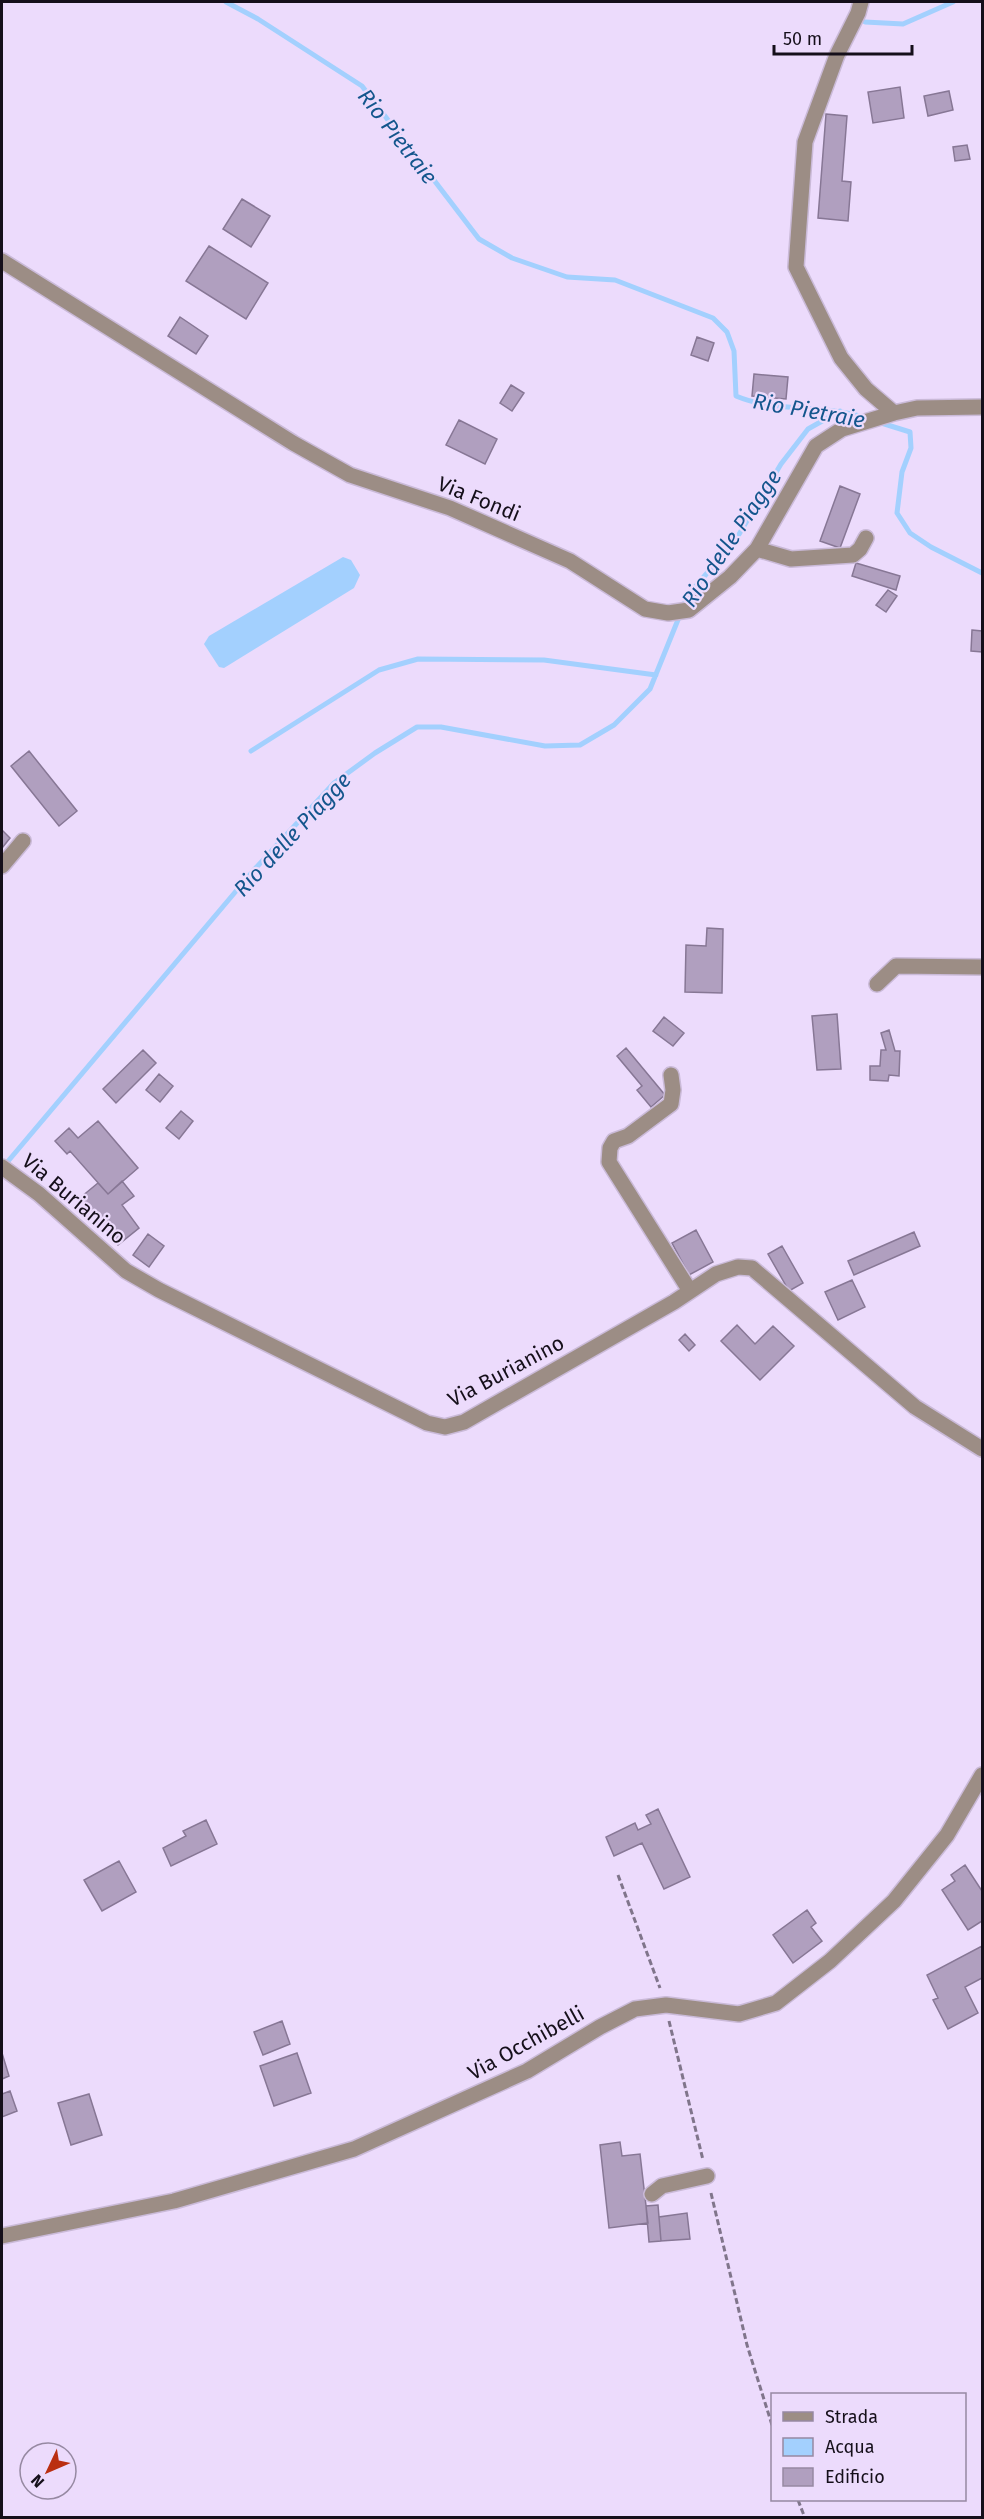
<svg xmlns="http://www.w3.org/2000/svg" width="984" height="2519" viewBox="0 0 984 2519" font-family="'Fira Sans',sans-serif">
<rect width="100%" height="100%" fill="#ecdbfc"/>
<path fill="#a3d0fe" d="M343 557 351 560 360 575 354 588 224 668 219 667 204 644 209 636Z"/>
<g fill="none" stroke-linecap="round" stroke-linejoin="round">
<path stroke="#a3d0fe" stroke-width="5" d="M226 2 258 19 362 86 479 239 512 258 567 277 615 280 713 318 727 332 734 351 736 396C776 413 822 404 863 417
M865 22 903 24 953 2
M878 422 910 432 911 448 902 472 897 513 910 533 931 547 982 573
M251 751 379 670 418 659 544 660 656 675
M4 1166 253 871 334 783 375 753 417 727H441L545 746 580 745 614 725 650 689 688 595 735 541 781 464 808 429 840 411"/>
</g>
<path fill="#b09fbf" stroke="#877795" stroke-width="1.5" d="M900 87 904 118 873 123 868 92Z
M949 91 953 110 928 116 924 96Z
M826 114 847 116 842 181 851 182 848 221 818 218Z
M967 145 970 159 955 161 953 147Z
M242 199 270 216 251 247 223 229Z
M209 246 268 283 246 319 186 281Z
M180 317 208 336 196 354 168 336Z
M697 337 714 343 708 361 691 355Z
M754 374 788 377 786 399 752 396Z
M511 385 524 393 512 411 500 403Z
M459 420 497 439 485 464 446 445Z
M840 486 860 494 840 548 820 541Z
M856 563 900 576 896 590 852 576Z
M888 590 897 596 886 612 876 605Z
M972 630 982 631V652L971 651Z
M29 751 77 811 59 826 11 766Z
M2 830 10 838 2 848Z
M707 928 723 929 722 993 685 992 686 945 706 946Z
M837 1014 841 1069 817 1070 812 1016Z
M664 1017 684 1033 673 1046 653 1031Z
M889 1030 895 1051H900L899 1076 889 1075 888 1081 870 1080V1066H880L881 1050H886L881 1033Z
M626 1048 665 1095 651 1107 637 1090 642 1086 617 1056Z
M143 1050 156 1063 116 1103 103 1089Z
M159 1074 173 1086 160 1102 146 1090Z
M181 1111 193 1121 179 1139 166 1128Z
M98 1121 138 1168 108 1194 70 1151 67 1154 55 1141 69 1128 78 1138Z
M122 1181 134 1196 122 1205 139 1228 118 1245 81 1197 98 1183 108 1194Z
M696 1230 713 1262 689 1275 672 1243Z
M914 1232 920 1246 854 1275 848 1261Z
M148 1234 164 1246 149 1267 133 1255Z
M782 1246 803 1283 789 1291 768 1254Z
M852 1280 865 1307 838 1320 825 1292Z
M737 1325 755 1344 773 1326 794 1346 760 1380 721 1341Z
M685 1334 695 1345 689 1351 679 1340Z
M658 1809 690 1877 664 1889 642 1843 614 1856 606 1837 635 1823 638 1830 651 1824 646 1815Z
M206 1820 217 1844 171 1866 163 1848 186 1836 183 1831Z
M119 1861 136 1892 102 1911 84 1880Z
M965 1865 982 1891V1921L968 1930 942 1890 955 1881 951 1875Z
M807 1910 816 1923 811 1927 822 1941 793 1963 773 1935Z
M982 1946V1978L965 1987 978 2013 948 2029 933 2000 938 1998 927 1975Z
M282 2021 290 2044 263 2055 254 2032Z
M2 2053 9 2076 2 2079Z
M297 2053 311 2093 274 2106 260 2066Z
M10 2091 17 2111 2 2117V2094Z
M89 2094 102 2135 71 2145 58 2103Z
M620 2142 622 2156 640 2154 648 2223 609 2228 600 2145Z
M658 2205 661 2241 649 2242 646 2206Z
M687 2213 690 2239 661 2241 659 2217Z"/>
<g fill="none" stroke-linecap="round" stroke-linejoin="round">
<g stroke="#cabad8" stroke-width="18">
<path id="minor" d="M861 2 858 13 837 55 805 142 796 267 841 358 866 389 894 413 917 408 982 407
M2 261 293 443 350 475 450 508 570 561 645 609 668 613 689 610 730 577 757 549 816 446 842 429 894 413
M757 549 791 559 853 555 860 549 866 538
M2 866 23 841
M877 984 896 966 982 967
M671 1075 673 1090 671 1104 628 1136 614 1141 610 1148 609 1162 690 1291
M2 1167 39 1194 126 1271 159 1290 427 1423 445 1427 464 1422 674 1302 716 1274 738 1267 752 1268 915 1407 982 1449
M652 2194 662 2186 707 2176
M2 2236 174 2201 354 2149 527 2071 600 2027 635 2009 666 2005 739 2014 776 2003 830 1961 894 1901 947 1835 982 1775"/>
</g>
<path stroke="#80758b" stroke-width="3" stroke-dasharray="6 3" stroke-linecap="butt" d="M618 1875 660 1988
M669 2021 703 2160
M711 2193 747 2345 772 2425
M798 2500 805 2518"/>
<use href="#minor" stroke="#9c8d85" stroke-width="15"/>
</g>
<g text-anchor="middle" stroke-width="4.5" stroke-linejoin="round" paint-order="stroke">
<g font-size="21" fill="#150f1a" stroke="#ecdbfc">
<text transform="translate(479 499) rotate(22)" y="7">Via Fondi</text>
<text transform="translate(74 1199) rotate(40)" y="7">Via Burianino</text>
<text transform="translate(506 1371) rotate(-28)" y="7">Via Burianino</text>
<text transform="translate(526 2043) rotate(-29)" y="7">Via Occhibelli</text>
</g>
<g font-size="22" font-style="italic" fill="#14568d" stroke="#ecdbfc">
<text transform="translate(398 136) rotate(52)" y="8">Rio Pietraie</text>
<text transform="translate(809 410) rotate(10)" y="8">Rio Pietraie</text>
<text transform="translate(731 538) rotate(-56)" y="8">Rio delle Piagge</text>
<text transform="translate(292 834) rotate(-47)" y="8">Rio delle Piagge</text>
</g>
</g>
<rect width="984" height="2519" fill="none" stroke="#150f1a" stroke-width="6"/>
<rect x="771" y="2393" width="195" height="108" fill="#ecdbfc" stroke="#9689a2" stroke-width="1.5"/>
<rect x="783" y="2412" width="30" height="9" fill="#9c8d85" stroke="#9689a2" stroke-width="1.5"/>
<text x="825" y="2423" font-size="18" fill="#150f1a">Strada</text>
<rect x="783" y="2438" width="30" height="18" fill="#a3d0fe" stroke="#9689a2" stroke-width="1.5"/>
<text x="825" y="2453" font-size="18" fill="#150f1a">Acqua</text>
<rect x="783" y="2468" width="30" height="18" fill="#b09fbf" stroke="#9689a2" stroke-width="1.5"/>
<text x="825" y="2483" font-size="18" fill="#150f1a">Edificio</text>
<g transform="translate(48 2471) rotate(226)"><circle r="28" fill="#ecdbfc" stroke="#9689a2" stroke-width="1.5"/>
<path d="M0-4.5L10 22L0 15L-10 22Z" fill="#ba2f11"/>
<text y="-9" font-size="16" font-weight="bold" text-anchor="middle" fill="#150f1a">N</text>
</g>
<path d="M774 45v9h138v-9" fill="none" stroke="#150f1a" stroke-width="3"/>
<text x="783" y="45" font-size="18" fill="#150f1a" stroke="#ecdbfc" stroke-width="4.5" paint-order="stroke">50 m</text>
</svg>
